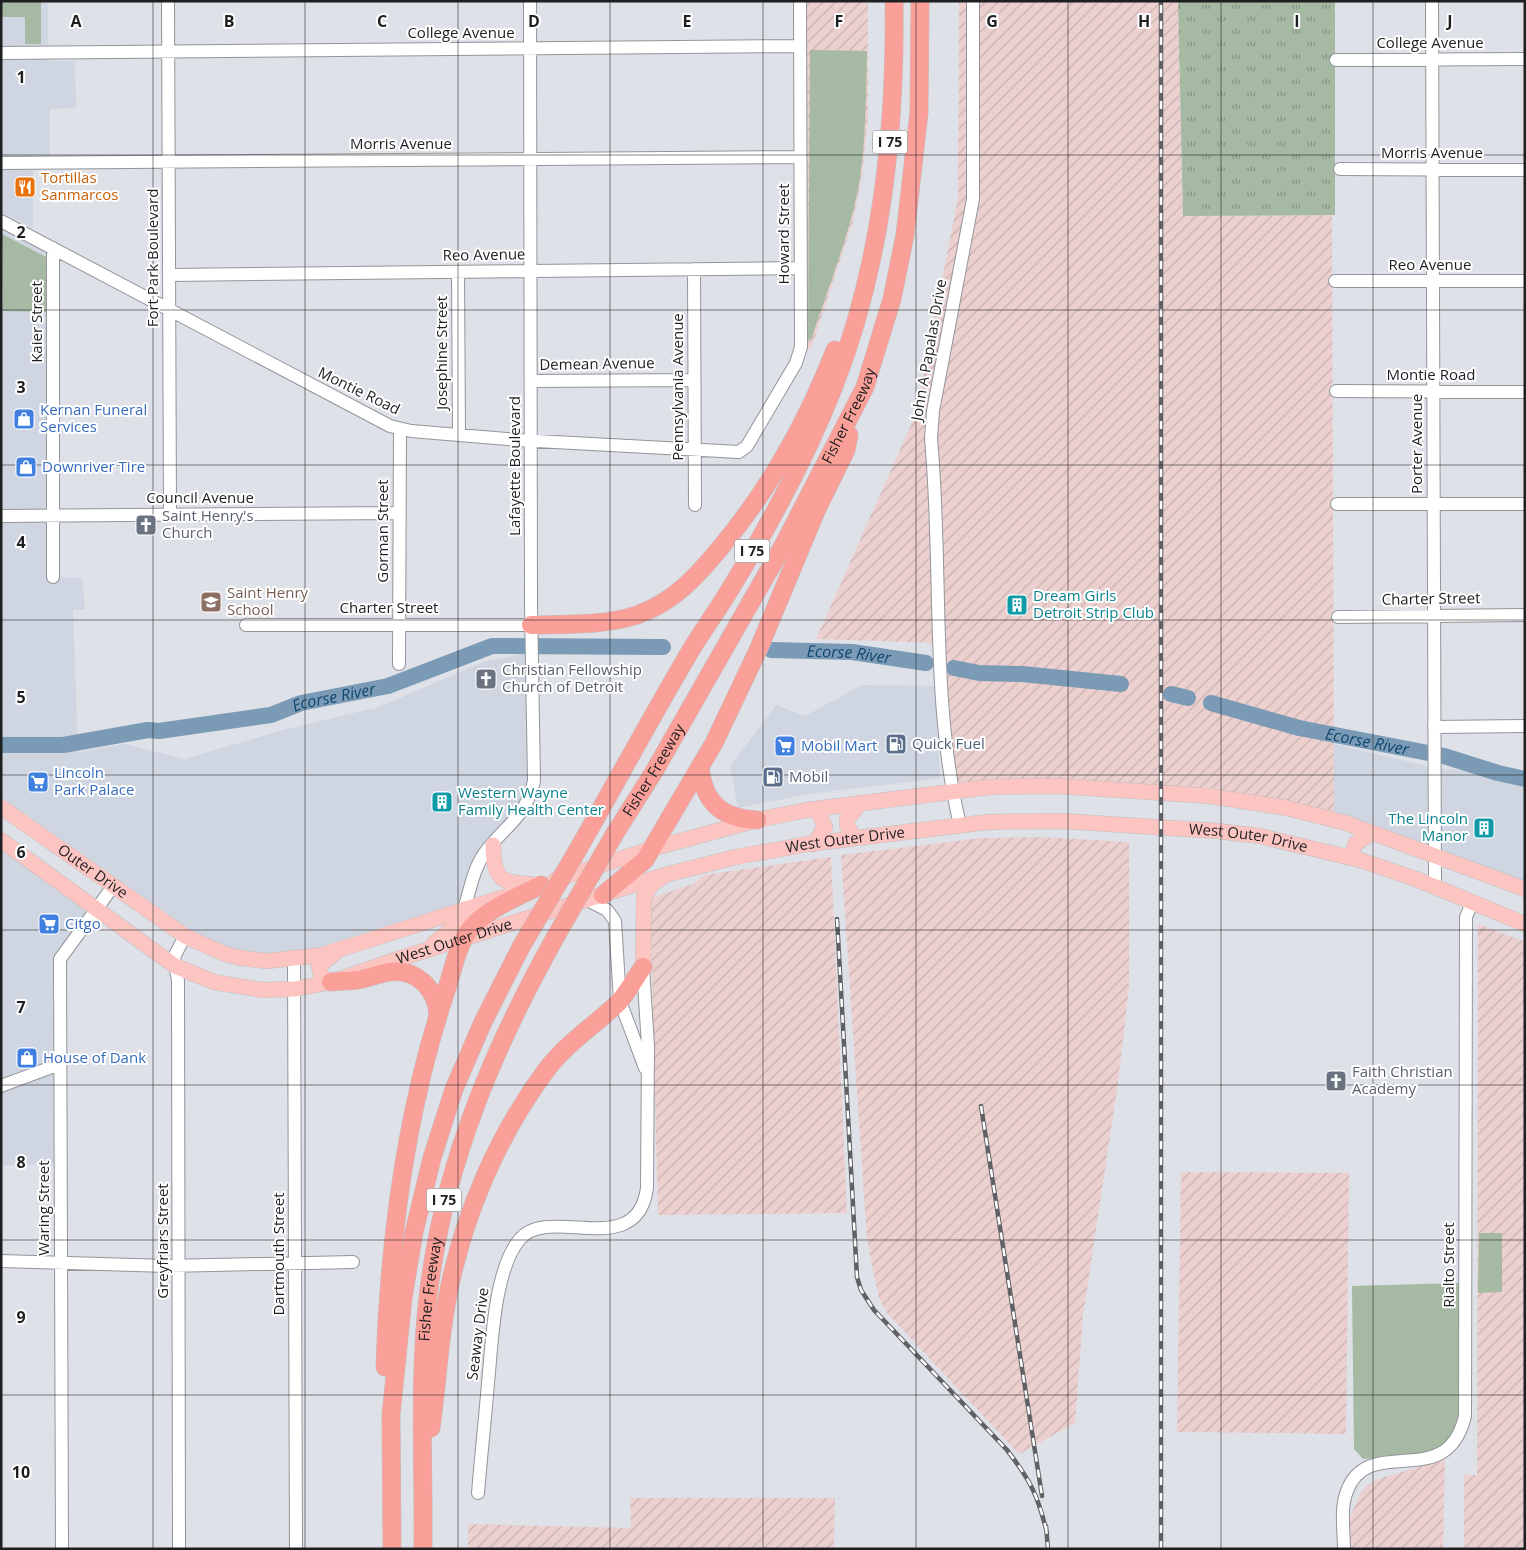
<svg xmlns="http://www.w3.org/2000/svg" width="1526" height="1550" viewBox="0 0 1526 1550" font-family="'Open Sans',sans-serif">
<defs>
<pattern id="industrial-furrows" width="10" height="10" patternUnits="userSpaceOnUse" patternTransform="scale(1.25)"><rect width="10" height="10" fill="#ebd0cf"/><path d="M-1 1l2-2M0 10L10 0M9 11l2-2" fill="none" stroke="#c9b2b1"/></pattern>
<pattern id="park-tufts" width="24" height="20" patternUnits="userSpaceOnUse" patternTransform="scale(1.25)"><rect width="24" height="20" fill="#a5b9a3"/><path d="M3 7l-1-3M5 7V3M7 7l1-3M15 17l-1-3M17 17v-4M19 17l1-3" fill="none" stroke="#869684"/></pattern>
</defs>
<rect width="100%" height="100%" fill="#dee1e7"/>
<path fill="#cfd6e1" d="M1 1H48V61H75L76 108 50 109V158L33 159V228L1 212Z
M1 221 52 248 54 577 82 578 85 609 73 610 78 752 125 744 184 759 287 729 379 707 483 662 532 652 531 795 485 852 464 909 322 955 225 954 1 807Z
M862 685 935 686 940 778 808 794 738 808 730 766 776 705 805 716Z
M1334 744 1435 768 1498 773 1525 778V889L1334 820Z
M1 840 96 909 60 960V1163L1 1166Z"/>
<path fill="url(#industrial-furrows)" d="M800 1H868V116L862 176 853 221 811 349 801 347Z
M959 1H1178L1183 216 1332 215 1334 820 1210 796 952 791 940 643 816 639 915 416 958 198Z
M1039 837 1129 842V987L1118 1083 1083 1315 1075 1423 1019 1454 887 1313 879 1298 867 1240 841 855 982 838Z
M831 857 847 1213 658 1215 650 898 693 884 704 875Z
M1478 924 1525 942V1549H1464V1475H1477Z
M1181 1172 1349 1173 1346 1434 1177 1432Z
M1445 1459 1443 1549H1349L1348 1521 1362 1490 1375 1480Z
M630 1498H835L834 1549H468V1524L631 1528Z"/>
<path fill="#a5b9a3" d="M41 1V44H25V17H1V2Z
M810 50 867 51C866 94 866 136 860 178 851 233 828 287 811 340L808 339Z
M2 234 46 257V312L3 311Z
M1479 1233H1502V1292L1478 1293Z
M1459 1283V1416C1448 1457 1418 1456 1382 1457 1375 1457 1369 1459 1363 1459L1354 1449 1352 1286Z"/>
<path fill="url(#park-tufts)" d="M1178 1H1335V215L1183 216Z"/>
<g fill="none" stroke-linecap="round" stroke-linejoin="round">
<g stroke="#7a9ab5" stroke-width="16">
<path id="s1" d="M771 650 852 652 926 663"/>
<path d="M954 668 979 673 1022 674 1121 684"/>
<path d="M1171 694 1188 698"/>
<path id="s2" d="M1211 703 1299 728 1444 756 1498 773 1525 779"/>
<path id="s3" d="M1 745H63L148 730 159 731 271 715 301 703 388 686 492 646 663 647"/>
</g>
<g stroke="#92959a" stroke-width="14">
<path id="minor" d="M168 1 170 514
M1432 1 1435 887
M1 53 800 46
M1336 60 1525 59
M1 163 800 157
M1340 169 1525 170
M1 221 390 426 411 431 518 440 739 452 747 446 796 363 801 347 800 1
M53 248V577
M694 269 695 505
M458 272 459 435
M169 275 801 268
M1335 281H1525
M531 381 694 380
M1336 391 1525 392
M1337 504H1525
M1 516 399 513
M1338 617 1525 615
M246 625H531
M399 664 400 429
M1434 727 1525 726
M960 825C930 699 943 567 931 439L933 411 973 199V1
M587 900 607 910 615 921 620 1001 645 1068
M464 909C470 891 473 870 484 854 504 826 526 818 534 781L531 605 530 1
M294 959 296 1549
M1 1086 60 1064
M1 1261 168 1266 353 1262
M478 1493C481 1456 485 1420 488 1383 492 1344 494 1269 520 1239 549 1204 637 1262 647 1188L648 1046 643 967
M62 1549 60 959 114 885
M179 1549 178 981 174 957 185 936
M1344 1549C1344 1531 1340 1508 1347 1491 1369 1432 1447 1494 1465 1416L1466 917 1472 903"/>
</g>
<g stroke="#c0c0c1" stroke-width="16">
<g id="major">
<path id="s4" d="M1 807 185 936 225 954 241 958 267 961 322 955 510 895"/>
<path d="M854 838 847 825V819L861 803"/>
<path id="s5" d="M1 840 175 966 214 982 262 990 295 989 331 982 395 960 665 875 736 857 808 844 988 822 1062 821 1217 831 1260 836 1360 860 1416 879 1525 924"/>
<path d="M814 844 825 827 817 809"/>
<path d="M493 845C494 886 504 882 541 885"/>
<path d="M1352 857 1355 844 1370 834"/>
<path d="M555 880 651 849 757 820 807 810 990 787 1057 786 1210 796 1287 808 1346 823 1525 889"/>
<path d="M432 945 458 923 464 909"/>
<path d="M643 967 644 896 652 884 660 879"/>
<path d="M331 982 321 976 319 966 334 954"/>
</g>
</g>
<g stroke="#c0c0c1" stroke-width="19">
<g id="highway">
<path d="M531 625C566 624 603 626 637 615 674 602 697 576 721 547 771 487 807 422 835 350"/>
<path d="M700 767C704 802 720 818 757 820"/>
<path id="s6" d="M614 835 655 770 784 544 865 387 892 299 905 235 919 113 920 1"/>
<path d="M580 846C617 781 653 714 691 650 703 630 717 611 729 591 769 526 806 458 834 386 882 264 896 132 894 1"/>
<path d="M603 895 645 860 714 743 759 648 816 511 846 450 849 435"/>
<path d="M331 982C340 981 349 981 358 980 369 978 378 974 389 972 416 968 437 989 438 1015"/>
<path d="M385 1367C389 1241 406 1109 447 988 453 970 457 947 468 932 485 909 516 898 541 885"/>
<path d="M431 1428C437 1386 439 1342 447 1300 462 1218 497 1136 547 1069 568 1042 595 1025 619 1002 628 992 635 978 643 967"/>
<path d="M392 1549 391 1415 403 1298 414 1232 432 1158 454 1089 483 1022 521 947"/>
<path id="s7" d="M423 1549C424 1463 418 1374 429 1289 445 1162 494 1047 556 936"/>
</g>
</g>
<use href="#minor" stroke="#fff" stroke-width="12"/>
<use href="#major" stroke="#fdc5c2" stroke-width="15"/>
<use href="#highway" stroke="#fb9f99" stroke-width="18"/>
<g stroke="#5f6164" stroke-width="4.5">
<path id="rail" d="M837 919 857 1277 861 1290 874 1310 1007 1450C1031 1481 1038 1496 1047 1533
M981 1106 1042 1496
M1046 1526 1048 1549
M1161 1549V1"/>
</g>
<use href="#rail" stroke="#fff" stroke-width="2.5" stroke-dasharray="8" stroke-linecap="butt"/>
<g stroke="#c0c0c1" stroke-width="19" stroke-linecap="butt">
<path id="highway-bridge" d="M556 936 614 835
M521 947 580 846"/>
</g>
<use href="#highway-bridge" stroke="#fb9f99" stroke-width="18"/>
</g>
<path fill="none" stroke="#1e1f21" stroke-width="1" stroke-opacity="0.55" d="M153 1V1549M305 1V1549M458 1V1549M610 1V1549M763 1V1549M916 1V1549M1068 1V1549M1221 1V1549M1373 1V1549M1 155H1525M1 310H1525M1 465H1525M1 620H1525M1 775H1525M1 930H1525M1 1085H1525M1 1240H1525M1 1395H1525"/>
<defs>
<g id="restaurant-square" transform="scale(1.125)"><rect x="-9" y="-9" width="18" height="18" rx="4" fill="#e8710a" stroke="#fff"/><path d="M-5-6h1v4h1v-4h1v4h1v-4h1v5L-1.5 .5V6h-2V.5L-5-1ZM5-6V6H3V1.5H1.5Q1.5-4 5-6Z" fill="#fff"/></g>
<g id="shop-square" transform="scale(1.125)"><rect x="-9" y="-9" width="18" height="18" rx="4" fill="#3f7fe0" stroke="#fff"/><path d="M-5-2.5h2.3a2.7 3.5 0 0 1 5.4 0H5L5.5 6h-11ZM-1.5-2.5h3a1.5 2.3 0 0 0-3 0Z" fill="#fff"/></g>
<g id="church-square" transform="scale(1.125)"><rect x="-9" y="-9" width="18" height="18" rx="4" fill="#6b7280" stroke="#fff"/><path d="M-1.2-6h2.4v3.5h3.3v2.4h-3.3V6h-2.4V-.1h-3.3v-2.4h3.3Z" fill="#fff"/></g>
<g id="school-square" transform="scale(1.125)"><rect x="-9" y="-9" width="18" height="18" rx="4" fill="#8d6e63" stroke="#fff"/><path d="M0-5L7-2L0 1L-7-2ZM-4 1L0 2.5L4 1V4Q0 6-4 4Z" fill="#fff"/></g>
<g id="building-square" transform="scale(1.125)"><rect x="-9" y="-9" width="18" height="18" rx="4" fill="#0f9aa8" stroke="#fff"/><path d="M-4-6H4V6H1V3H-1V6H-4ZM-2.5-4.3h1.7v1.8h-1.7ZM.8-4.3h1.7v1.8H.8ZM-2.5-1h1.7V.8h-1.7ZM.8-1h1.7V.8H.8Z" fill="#fff"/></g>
<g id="fuel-square" transform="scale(1.125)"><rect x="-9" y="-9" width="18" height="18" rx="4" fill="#5c6f8a" stroke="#fff"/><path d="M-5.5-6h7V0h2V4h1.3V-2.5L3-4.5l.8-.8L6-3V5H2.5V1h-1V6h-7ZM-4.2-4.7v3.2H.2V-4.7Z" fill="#fff"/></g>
<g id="supermarket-square" transform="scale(1.125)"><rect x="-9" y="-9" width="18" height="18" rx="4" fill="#3f7fe0" stroke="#fff"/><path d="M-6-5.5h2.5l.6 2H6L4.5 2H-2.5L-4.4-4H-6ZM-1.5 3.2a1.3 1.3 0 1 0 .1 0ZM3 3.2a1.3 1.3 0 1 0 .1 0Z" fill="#fff"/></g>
</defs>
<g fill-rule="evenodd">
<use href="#restaurant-square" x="25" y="187"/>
<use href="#shop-square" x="24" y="419"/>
<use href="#shop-square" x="26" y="467"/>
<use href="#church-square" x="146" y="525"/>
<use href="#school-square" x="211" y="602"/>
<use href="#building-square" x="1017" y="605"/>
<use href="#church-square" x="486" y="679"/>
<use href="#fuel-square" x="896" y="744"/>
<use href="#supermarket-square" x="785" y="746"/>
<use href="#fuel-square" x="773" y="777"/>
<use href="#supermarket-square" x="38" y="782"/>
<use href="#building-square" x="442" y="802"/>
<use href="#building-square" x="1484" y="828"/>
<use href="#supermarket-square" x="49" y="924"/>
<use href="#shop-square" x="27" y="1058"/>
<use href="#church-square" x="1336" y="1081"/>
</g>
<g text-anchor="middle" stroke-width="4" stroke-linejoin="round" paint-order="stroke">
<g fill="#fff" stroke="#626264" stroke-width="1">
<rect x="872.5" y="130.5" width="35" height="23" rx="4"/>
<rect x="734.5" y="539.5" width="35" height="23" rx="4"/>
<rect x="426.5" y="1188.5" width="35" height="23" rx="4"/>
</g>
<g font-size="14" font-weight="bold" fill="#1e1f21">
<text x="890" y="147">I 75</text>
<text x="752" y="556">I 75</text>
<text x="444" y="1205">I 75</text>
</g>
<g font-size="15" fill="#1e1f21" stroke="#fff">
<text x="461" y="38">College Avenue</text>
<text x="1430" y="48">College Avenue</text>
<text x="401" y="149">Morris Avenue</text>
<text x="1432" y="158">Morris Avenue</text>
<text transform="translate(784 234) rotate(-90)" y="5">Howard Street</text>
<text transform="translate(484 255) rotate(-1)" y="5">Reo Avenue</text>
<text transform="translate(153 258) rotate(-90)" y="5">Fort Park Boulevard</text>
<text x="1430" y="270">Reo Avenue</text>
<text transform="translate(37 322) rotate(-90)" y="5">Kaier Street</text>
<text transform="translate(929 350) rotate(-80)" y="5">John A Papalas Drive</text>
<text transform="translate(442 353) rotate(-90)" y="5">Josephine Street</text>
<text transform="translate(597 364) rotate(-1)" y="5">Demean Avenue</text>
<text x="1431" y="380">Montie Road</text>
<text transform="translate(678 387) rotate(-90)" y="5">Pennsylvania Avenue</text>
<text transform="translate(359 391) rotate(26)" y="5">Montie Road</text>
<text dy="5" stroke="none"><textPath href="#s6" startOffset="481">Fisher Freeway</textPath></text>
<text transform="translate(1417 444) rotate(-90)" y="5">Porter Avenue</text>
<text transform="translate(515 466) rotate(-90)" y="5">Lafayette Boulevard</text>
<text x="200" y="503">Council Avenue</text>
<text transform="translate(383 531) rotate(-90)" y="5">Gorman Street</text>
<text transform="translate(1431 599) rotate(-1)" y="5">Charter Street</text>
<text x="389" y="613">Charter Street</text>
<text dy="5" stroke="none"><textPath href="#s6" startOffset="76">Fisher Freeway</textPath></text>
<text dy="5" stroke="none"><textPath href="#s5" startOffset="1315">West Outer Drive</textPath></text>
<text dy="5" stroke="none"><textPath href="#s5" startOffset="910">West Outer Drive</textPath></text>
<text dy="5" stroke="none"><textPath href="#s4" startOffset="112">Outer Drive</textPath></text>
<text dy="5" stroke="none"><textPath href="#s5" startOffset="505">West Outer Drive</textPath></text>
<text transform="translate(44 1208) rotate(-90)" y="5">Waring Street</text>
<text transform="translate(163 1241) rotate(-90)" y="5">Greyfriars Street</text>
<text transform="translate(279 1254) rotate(-90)" y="5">Dartmouth Street</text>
<text transform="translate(1449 1265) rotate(-90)" y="5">Rialto Street</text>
<text dy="5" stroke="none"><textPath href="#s7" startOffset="260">Fisher Freeway</textPath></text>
<text transform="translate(478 1334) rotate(-83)" y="5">Seaway Drive</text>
</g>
<g font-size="15" fill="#c56008" stroke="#fff" text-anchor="start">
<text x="41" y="183">Tortillas<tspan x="41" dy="17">Sanmarcos</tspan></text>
</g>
<g font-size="15" fill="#366cbe" stroke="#fff" text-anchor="start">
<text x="40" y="415">Kernan Funeral<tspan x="40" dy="17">Services</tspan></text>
<text x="42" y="472">Downriver Tire</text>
<text x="801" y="751">Mobil Mart</text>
<text x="54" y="778">Lincoln<tspan x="54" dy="17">Park Palace</tspan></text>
<text x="65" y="929">Citgo</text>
<text x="43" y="1063">House of Dank</text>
</g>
<g font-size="15" fill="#5b616d" stroke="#fff" text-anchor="start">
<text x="162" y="521">Saint Henry's<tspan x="162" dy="17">Church</tspan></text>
<text x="502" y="675">Christian Fellowship<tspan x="502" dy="17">Church of Detroit</tspan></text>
<text x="1352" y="1077">Faith Christian<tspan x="1352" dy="17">Academy</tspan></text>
</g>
<g font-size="15" fill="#785e54" stroke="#fff" text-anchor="start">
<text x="227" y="598">Saint Henry<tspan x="227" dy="17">School</tspan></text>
</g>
<g font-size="15" fill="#0d838f" stroke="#fff" text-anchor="start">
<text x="1033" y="601">Dream Girls<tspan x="1033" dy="17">Detroit Strip Club</tspan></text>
<text x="458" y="798">Western Wayne<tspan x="458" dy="17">Family Health Center</tspan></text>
<text x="1468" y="824" text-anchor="end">The Lincoln<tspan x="1468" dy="17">Manor</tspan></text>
</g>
<g font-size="15" fill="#4e5e75" stroke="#fff" text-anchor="start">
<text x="912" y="749">Quick Fuel</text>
<text x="789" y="782">Mobil</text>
</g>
<g font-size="16" font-style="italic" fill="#11476c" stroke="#fff">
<text dy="6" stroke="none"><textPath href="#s1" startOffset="78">Ecorse River</textPath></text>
<text dy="6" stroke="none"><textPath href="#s3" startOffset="338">Ecorse River</textPath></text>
<text dy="6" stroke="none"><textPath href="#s2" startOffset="161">Ecorse River</textPath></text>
</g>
</g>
<g font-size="16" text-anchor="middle" font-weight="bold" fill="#1e1f21" stroke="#fff" stroke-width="4" stroke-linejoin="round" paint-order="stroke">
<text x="76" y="27">A</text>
<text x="229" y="27">B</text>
<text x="382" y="27">C</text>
<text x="534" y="27">D</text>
<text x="687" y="27">E</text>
<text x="839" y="27">F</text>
<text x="992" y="27">G</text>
<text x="1144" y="27">H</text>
<text x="1297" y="27">I</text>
<text x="1450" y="27">J</text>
<text x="21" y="83">1</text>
<text x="21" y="238">2</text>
<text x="21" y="393">3</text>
<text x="21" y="548">4</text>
<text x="21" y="703">5</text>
<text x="21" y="858">6</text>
<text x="21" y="1013">7</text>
<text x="21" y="1168">8</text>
<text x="21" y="1323">9</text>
<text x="21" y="1478">10</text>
</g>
<rect width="1526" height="1550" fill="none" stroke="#1e1f21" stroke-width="5"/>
</svg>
